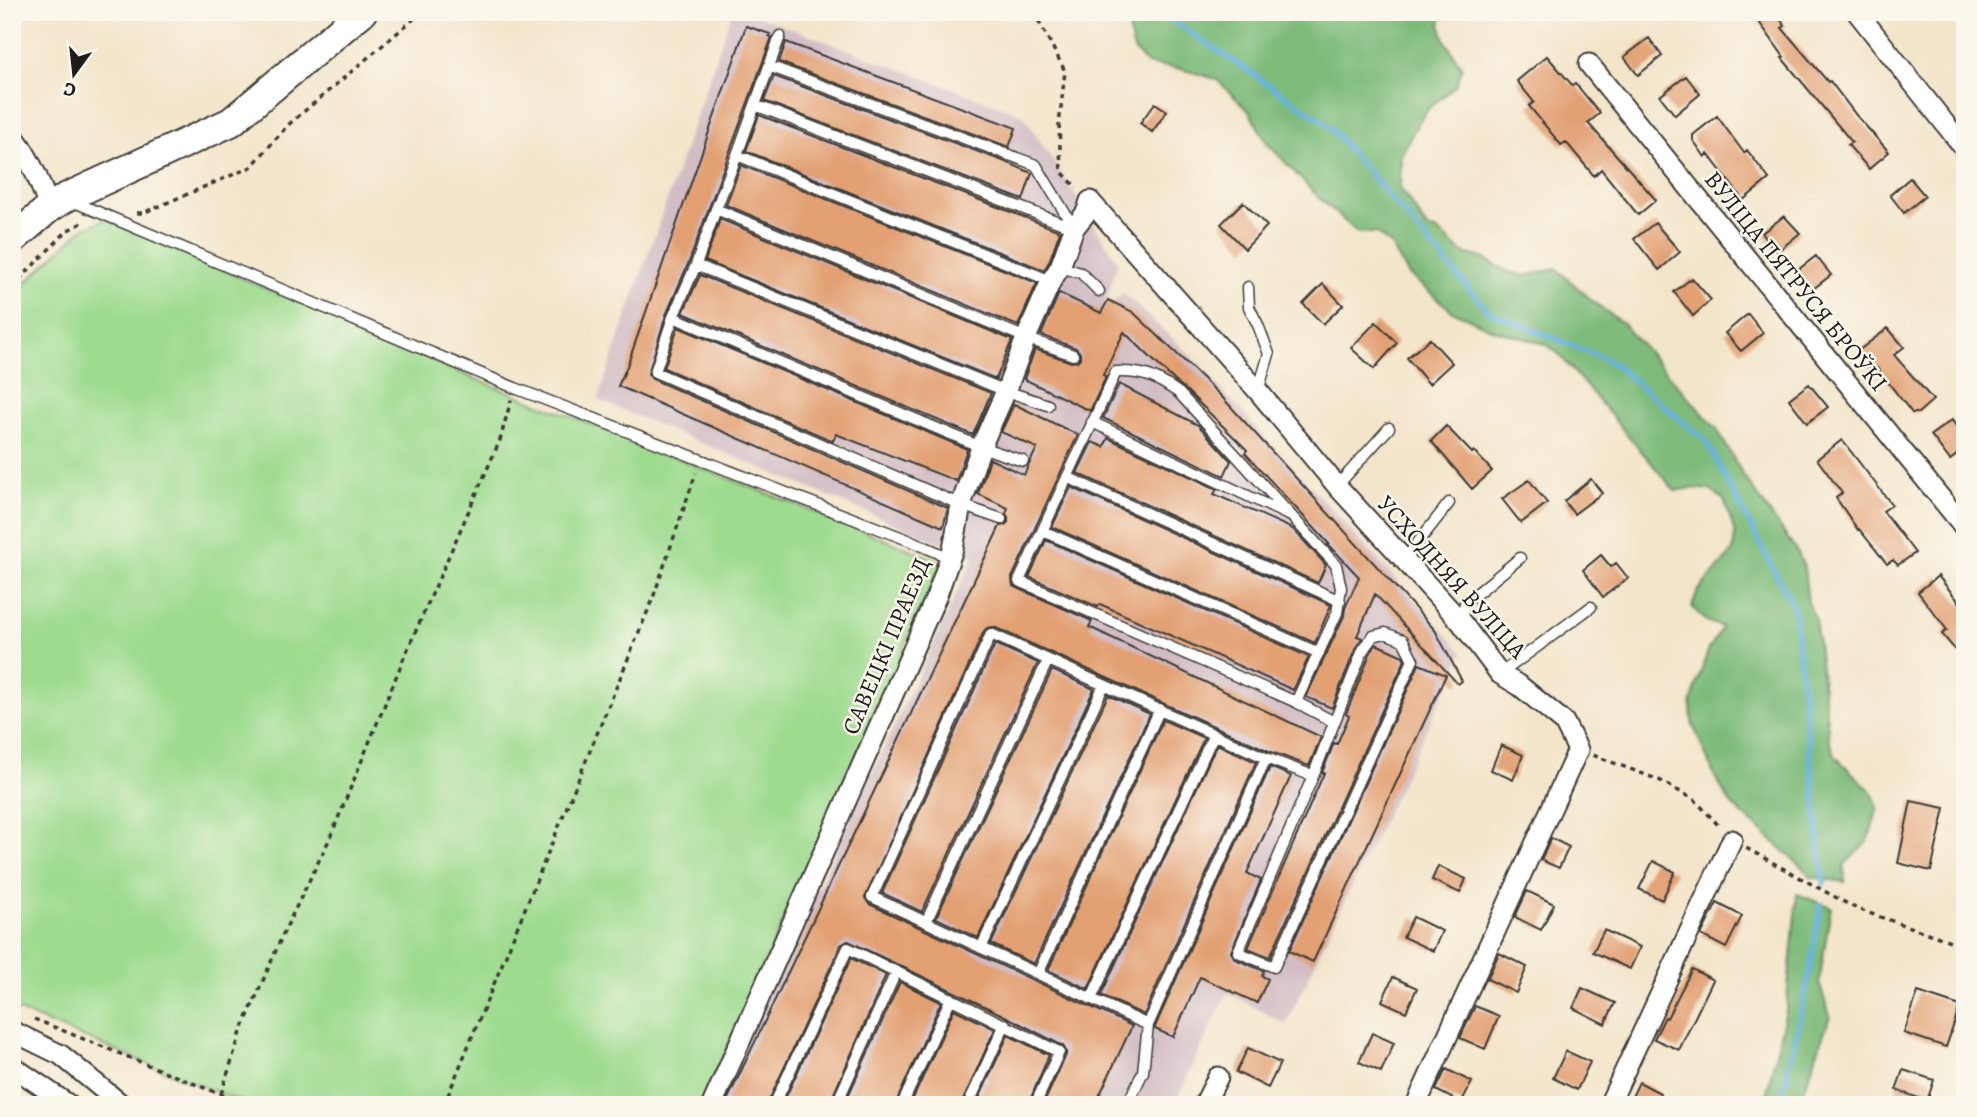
<svg xmlns="http://www.w3.org/2000/svg" width="1977" height="1117" viewBox="0 0 1977 1117" font-family="Alegreya,serif">
<rect width="100%" height="100%" fill="#fbf7ec"/>
<filter id="ink" filterUnits="userSpaceOnUse"><feTurbulence type="fractalNoise" baseFrequency=".0143" numOctaves="2"/><feDisplacementMap in="SourceGraphic" scale="14" xChannelSelector="R" yChannelSelector="G"/><feConvolveMatrix kernelMatrix="1 2 1 2 8 2 1 2 1" color-interpolation-filters="sRGB"/></filter>
<filter id="wash" filterUnits="userSpaceOnUse"><feTurbulence type="fractalNoise" baseFrequency=".00686" numOctaves="4" result="noise"/><feDisplacementMap in="SourceGraphic" scale="28" xChannelSelector="R" yChannelSelector="G"/><feGaussianBlur stdDeviation="1.57" result="paint"/><feColorMatrix in="noise" values="0 0 0 0 0 0 0 0 0 0 0 0 0 0 0 0 0 1.4 0 .05"/><feComposite in="paint" operator="in"/></filter>
<g filter="url(#wash)">
<rect width="100%" height="100%" fill="#f3e5ca"/>
<path fill="#d2bdc5" d="M732 12H747L1023 115 1118 262 1102 312 1123 293 1190 355 1463 653 1286 1024 1227 993 1174 1105H716L974 557 598 400Z"/>
<path fill="#9edb8f" stroke="#5d7c56" stroke-width="2" d="M106 219 468 376 942 562 702 1105H253L221 1094 12 1008V296L82 229Z"/>
<path fill="#7ebb7a" stroke="#4d6c4b" stroke-width="2" d="M1137 12H1443L1440 24 1445 40 1462 68 1456 85 1429 108 1418 123 1401 155 1400 188 1428 229 1436 230 1463 253 1480 257 1509 272 1526 276 1556 268 1591 300 1622 323 1716 428 1743 475 1798 553 1804 568 1808 603 1815 618 1829 738 1835 756 1872 792 1878 808 1868 841 1844 865 1845 882 1811 877 1799 864 1731 804 1714 775 1692 722 1691 703 1708 651 1722 627 1706 621 1692 607 1698 591 1733 551 1735 533 1724 500 1710 490 1692 488 1675 491 1559 354 1545 344 1491 329 1452 311 1408 274 1390 244 1376 233H1358L1317 196 1267 143 1249 111 1216 79 1181 69 1147 64 1134 50 1129 32Z
M1797 894 1831 907 1819 983 1830 1016 1799 1105H1764L1786 1010Z"/>
<g fill="none" stroke-linecap="round" stroke-linejoin="round">
<path stroke="#67b3e0" stroke-width="5" d="M1160 12 1326 123 1489 312 1610 361 1706 441 1794 608 1824 884
M1780 1105 1806 991 1821 904"/>
</g>
<g id="blocks">
<path fill="#e2a073" d="M1752 12H1775L1785 26 1782 28 1828 82 1830 81 1856 115 1889 152 1869 169 1848 145 1852 142 1782 58 1784 57Z
M746 26 770 34 769 36 772 37 689 262 666 315 648 374 652 379 948 508 943 527 618 386 626 369Z
M1649 38 1662 56 1638 75 1624 57Z
M786 42 1016 128 1009 147 779 62Z
M1547 56 1572 85 1575 83 1600 113 1588 123 1656 200 1638 215 1601 169 1594 176 1566 142 1561 145 1529 106 1534 102 1517 81Z
M774 76 1003 161 1032 173 1023 200 764 101Z
M1686 76 1700 94 1675 115 1660 96Z
M1155 103 1167 111 1152 132 1140 123Z
M759 115 1060 231 1049 262 1044 270 746 151Z
M1717 116 1744 153 1747 150 1769 179 1743 200 1708 154 1705 157 1693 140V135Z
M741 165 1037 283 1018 326 726 205Z
M1910 178 1925 196 1904 213 1890 195Z
M1243 202 1267 226 1245 249 1221 224Z
M1784 216 1800 233 1777 252 1762 233Z
M720 219 1012 340 996 379 705 261Z
M1655 223 1680 252 1659 270 1634 239Z
M1816 256 1831 275 1809 292 1794 273Z
M700 275 991 393 973 435 683 313Z
M1692 278 1711 300 1693 316 1674 292Z
M1323 284 1343 305 1323 324 1303 304Z
M1059 293 1101 313 1108 300 1133 312 1221 396 1435 630 1462 681 1458 684 1375 594 1357 636 1362 638 1356 647 1332 708 1306 697 1344 616 1345 608 1359 577 1333 549V550L1327 544 1330 545 1245 453 1247 450 1184 388 1176 382 1124 332 1103 375 1106 377 1090 411 1024 379 1035 349 1071 362 1077 361 1080 358V353L1076 348 1041 335Z
M1748 314 1763 333 1741 351 1725 333Z
M1376 322 1397 343 1374 369 1351 348Z
M678 327 967 449 956 481 836 434 833 441 664 368Z
M1888 328 1904 347 1894 355 1933 400 1918 413H1912L1877 368 1873 371 1858 351Z
M1430 339 1452 363 1429 384 1407 358Z
M1119 384 1198 425 1231 461 1224 476 1103 418Z
M1809 384 1828 407 1807 423 1789 399Z
M1014 404 1078 435 1012 578 1013 586 1092 621 1089 627 1321 737 1309 766 1269 751 994 627 987 628 984 631 865 898 869 904 1132 1026 1095 1105H1043L1066 1055V1051L1063 1046 1009 1018 848 941 841 945 767 1105H725L1000 526 1005 525 1008 522V517L1006 514 1008 508 978 494 990 459 1024 475 1037 448 1001 432Z
M1952 420 1956 426 1965 420V449L1950 460 1931 435Z
M1446 426 1472 453 1474 451 1492 471 1472 489 1431 441Z
M1108 438 1217 489 1214 494 1293 529 1326 565 1318 583 1077 473 1092 442 1104 447Z
M1842 440 1892 505 1883 511 1915 553 1898 565 1893 560 1887 564 1859 529 1858 530 1836 498 1842 493 1817 459Z
M1591 479 1602 493 1574 514 1564 501Z
M1529 480 1547 503 1521 523 1502 499Z
M1071 487 1331 605 1315 643 1052 527Z
M1046 540 1309 657 1293 690 1100 604 1098 607 1029 577Z
M1601 555 1611 567 1616 563 1628 578 1603 597 1583 570Z
M1938 576 1965 609V662L1942 634 1947 630 1918 592Z
M995 644 1038 663 922 912 882 893Z
M1376 644 1403 656 1405 660 1270 957 1248 948 1324 773H1322L1334 743 1337 744 1349 716 1346 714 1370 654Z
M1419 664 1446 675 1313 962 1289 951Z
M1052 670 1094 689 978 938 936 918Z
M1108 695 1150 714 1034 964 991 944Z
M1163 720 1204 738 1088 989 1048 970Z
M1217 744 1256 762 1144 1015 1101 995Z
M1501 745 1523 755 1513 780 1491 770Z
M1270 767 1291 776 1247 873 1261 880 1231 952 1235 959 1264 971 1262 976 1268 979 1257 1003 1200 977 1173 1037 1155 1029V1027Z
M1911 801 1945 808 1931 871 1898 863Z
M1551 838 1569 847 1559 868 1541 860Z
M1653 861 1675 872 1662 900 1639 889Z
M1438 866 1466 879 1460 893 1432 880Z
M1527 891 1554 904 1541 930 1515 917Z
M1717 903 1742 916 1726 948 1701 935Z
M1413 917 1442 931 1433 951 1403 937Z
M1604 930 1640 947 1630 969 1593 952Z
M1499 953 1527 967 1516 993 1487 979Z
M851 958 886 975 829 1105H782Z
M1692 969 1713 980 1679 1050 1654 1039 1665 1017 1667 1018Z
M1393 977 1417 988 1406 1012 1382 1001Z
M900 982 941 1002 895 1105H844Z
M1582 988 1615 1003 1605 1024 1573 1008Z
M1918 992 1960 1006 1946 1047 1904 1033Z
M1475 1006 1499 1016 1485 1049 1460 1038Z
M954 1009 995 1029 961 1105H910Z
M1372 1033 1394 1043 1381 1072 1359 1062Z
M1008 1035 1049 1055 1028 1105H976Z
M1248 1048 1280 1063 1268 1088 1236 1072Z
M1566 1051 1590 1062 1577 1090 1553 1078Z
M1446 1069 1472 1082 1461 1103 1436 1090Z
M1903 1070 1934 1080 1927 1101 1896 1090Z
M1639 1082 1660 1093 1654 1105H1628Z"/>
</g>
</g>
<g filter="url(#ink)">
<use href="#blocks" fill-opacity="0" stroke="#3c3a36" stroke-width="2"/>
<g fill="none" stroke-linecap="round" stroke-linejoin="round">
<g stroke="#3c3a36" stroke-width="13">
<path id="lane" d="M769 66 1036 165 1074 228
M755 105 780 36
M737 155 755 105 1074 228
M72 201 515 388 916 543 950 558
M716 209 737 155 1051 281
M696 265 716 209 1026 338 1073 355
M1060 267 1081 273 1099 291
M1248 287 1249 307 1258 325 1269 354 1258 391
M673 317 981 447 1023 461
M1092 422 1288 515
M1067 477 1340 601
M1337 486 1389 428
M1001 519 961 505 655 372 673 317 696 265 1006 391 1048 405
M1043 531 1319 653
M1405 559 1449 503
M1461 622 1465 603 1520 558
M1385 633 1403 640 1413 660 1274 967 1238 952 1313 776 1363 650 1373 636Z
M1500 674 1591 607
M1296 702 1337 613 1341 588 1336 565 1179 393C1156 377 1144 371 1116 372L1019 581 1296 702 1334 722
M1266 758 1313 776
M926 922 1048 660
M981 948 1104 685
M1038 974 1160 709
M1091 999 1214 734
M774 1105 848 948 1059 1052 1035 1105
M836 1105 896 972
M902 1105 951 998
M968 1105 1005 1024
M1127 1105 1143 1072 1148 1025 1266 758 991 634 872 897 1148 1025"/>
</g>
<g stroke="#3c3a36" stroke-width="23">
<path id="street" d="M1857 12 1965 149
M1589 64 1965 528
M12 134C30 157 40 182 49 208
M1090 201 1258 391 1337 486 1461 622 1500 674 1520 686 1564 722 1578 750 1416 1105
M12 1031 61 1055 122 1105
M12 1066 69 1105
M712 1105 937 595 953 549 961 505 981 447 1006 391 1026 338 1051 281 1060 267 1074 228 1086 213 1090 201
M1204 1105 1218 1077
M1609 1105 1732 840"/>
</g>
<g stroke="#3c3a36" stroke-width="32">
<path id="secondary" d="M12 240 49 208 65 198 231 122 362 12"/>
</g>
<path stroke="#3c3a36" stroke-width="3.5" stroke-dasharray="5 5" stroke-linecap="butt" d="M1034 12 1065 71 1059 125 1061 171 1077 188
M137 213H143L251 167 288 125 422 12
M12 287 68 230 84 222
M1593 755 1659 780 1695 800 1721 828
M1746 848 1857 909 1965 946
M34 1019 247 1105
M221 1094 241 1032 283 934 330 838 403 660 500 440 511 400
M444 1105 653 598 696 473"/>
<use href="#lane" stroke="#fff" stroke-width="10"/>
<use href="#street" stroke="#fff" stroke-width="19"/>
<use href="#secondary" stroke="#fff" stroke-width="28"/>
</g>
</g>
<g text-anchor="middle" stroke-width="5" stroke-linejoin="round" paint-order="stroke">
<g font-size="24" fill="#1c1c1c" stroke="#fbf7ec">
<text transform="translate(1796 281) rotate(51)" y="8">ВУЛІЦА ПЯТРУСЯ БРОЎКІ</text>
<text transform="translate(1452 577) rotate(48)" y="8">УСХОДНЯЯ ВУЛІЦА</text>
<text transform="translate(886 646) rotate(-67)" y="8">САВЕЦКІ ПРАЕЗД</text>
</g>
</g>
<rect width="1977" height="1117" fill="none" stroke="#fbf7ec" stroke-width="42"/>
<g transform="translate(74 74) rotate(195)" stroke="#fbf7ec" stroke-width="5" paint-order="stroke">
<path d="M0-5L12 26L0 18L-12 26Z" fill="#1c1c1c"/>
<text y="-10" font-size="19" font-weight="bold" text-anchor="middle" fill="#1c1c1c">С</text>
</g>
</svg>
